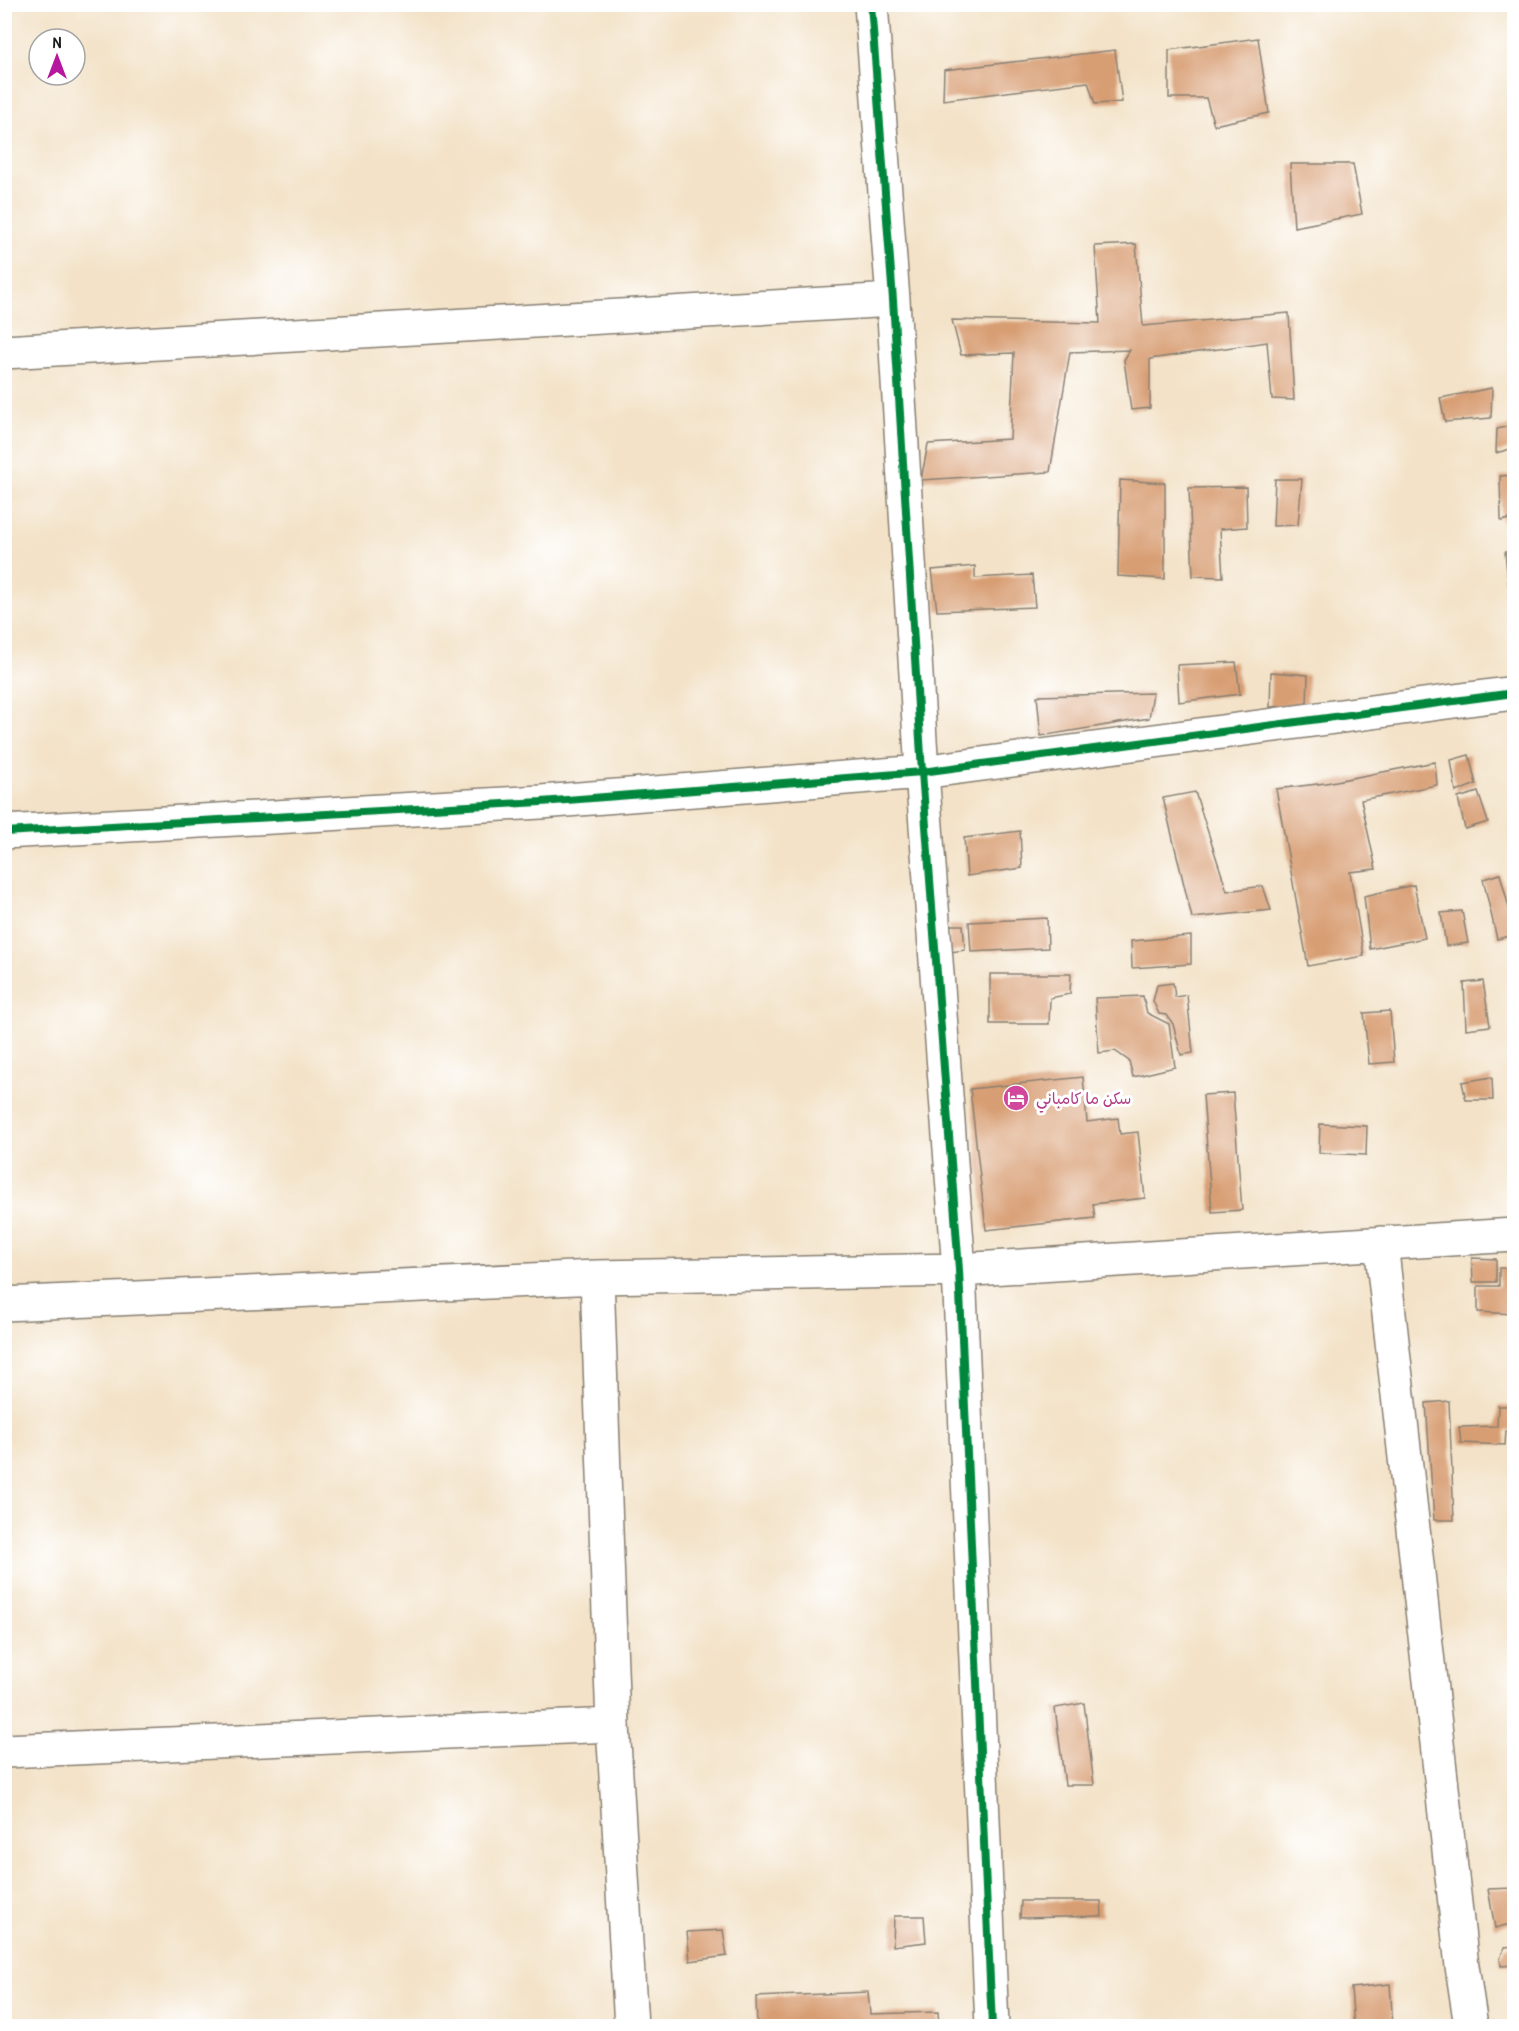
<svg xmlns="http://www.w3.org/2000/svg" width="1519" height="2031" viewBox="0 0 1519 2031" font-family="'Patrick Hand','Playpen Sans Arabic',sans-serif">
<rect width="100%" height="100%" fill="#fff"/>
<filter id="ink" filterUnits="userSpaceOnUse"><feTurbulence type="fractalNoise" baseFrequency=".0167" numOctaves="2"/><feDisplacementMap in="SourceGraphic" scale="12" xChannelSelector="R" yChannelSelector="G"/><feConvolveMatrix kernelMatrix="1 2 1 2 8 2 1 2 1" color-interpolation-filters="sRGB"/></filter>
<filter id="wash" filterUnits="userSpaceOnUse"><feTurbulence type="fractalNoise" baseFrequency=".008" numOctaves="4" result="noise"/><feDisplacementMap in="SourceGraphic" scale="24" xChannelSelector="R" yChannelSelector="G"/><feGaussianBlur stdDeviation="1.35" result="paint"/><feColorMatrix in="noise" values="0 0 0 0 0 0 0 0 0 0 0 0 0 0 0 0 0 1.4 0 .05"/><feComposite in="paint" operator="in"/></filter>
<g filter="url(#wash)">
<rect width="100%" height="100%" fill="#f3e2c7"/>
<g id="blocks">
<path fill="#d89e73" d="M1258 38 1269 113 1214 125 1206 98H1169V50Z
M1115 50 1122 102 1095 104 1088 82 943 100 944 70Z
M1290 164H1353L1362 214 1294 227Z
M1136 244 1143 326 1289 313 1294 400 1272 399 1267 342 1150 359V408L1131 410 1124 360 1130 350 1070 352 1050 472 921 480 928 444 1010 439 1014 353 961 355 952 320 1100 323 1095 246Z
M1492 388 1491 418 1445 422 1440 398Z
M1514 425V448L1496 453 1497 429Z
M1514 475V518L1501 521 1500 476Z
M1275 479H1302L1298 525 1273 526Z
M1120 480 1165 483V579L1118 576Z
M1246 487 1247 527 1220 529 1223 577 1193 576 1189 488Z
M1514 550V629H1513L1505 552Z
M975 566V578L1032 575 1035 607 937 611 932 570Z
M1236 662 1240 694 1179 702 1177 665Z
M1271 672 1308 675 1307 705 1270 707Z
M1153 693 1149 718 1041 736 1037 696Z
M1469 755 1476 784 1456 792 1451 760Z
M1435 762 1437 785 1361 800 1376 869 1350 872 1364 956 1308 966 1276 789 1326 783Z
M1195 792 1227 891 1263 886 1271 910 1192 918 1163 798Z
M1478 792 1488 822 1465 829 1458 798Z
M1020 831 1022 868 967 876 964 838Z
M1500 874 1514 926V935L1497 939 1483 879Z
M1414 885 1425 938 1370 949 1364 896Z
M1462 911 1468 943 1446 946 1441 913Z
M1047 918 1048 948 971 952 969 922Z
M948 925H963L965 950 950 952Z
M1191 936V964L1132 968 1131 941Z
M990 974H1071L1070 994 1050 998 1049 1024H990Z
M1483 981 1490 1026 1466 1029 1464 983Z
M1173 983 1175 997 1187 995 1193 1053 1181 1055 1173 1024 1167 1015 1159 1014 1153 1001 1157 985Z
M1143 996 1147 1013 1169 1024 1175 1067 1133 1077 1129 1061 1115 1051 1099 1053 1095 998Z
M1390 1011 1394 1062 1369 1064 1364 1013Z
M1083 1077 1087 1122 1118 1118 1120 1134 1138 1132 1145 1198 1093 1204 1095 1218 986 1230 970 1089Z
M1492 1077 1493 1100H1466L1462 1082Z
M1233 1093 1242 1210 1212 1212 1203 1095Z
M1320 1124 1367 1126 1366 1155 1319 1153Z
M1472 1258 1496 1259V1282H1473Z
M1499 1268H1514V1314L1478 1312V1286H1499Z
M1449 1401 1454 1520H1434L1426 1403Z
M1498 1406H1514V1431H1506L1505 1445 1461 1443 1459 1427 1497 1426Z
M1084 1703 1094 1785H1065L1055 1708Z
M1514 1888V1923L1495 1928 1488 1889Z
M1021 1901H1101L1102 1916 1020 1918Z
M894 1916H924L926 1942 893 1946Z
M723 1930 727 1956 690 1961 687 1932Z
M1514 1946V1965L1501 1966 1500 1958 1505 1947Z
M1390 1984 1393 2026H1354L1351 1988Z
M868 1992 870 2014 938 2012 939 2026H757L756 1997Z"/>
</g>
</g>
<g filter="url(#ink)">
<use href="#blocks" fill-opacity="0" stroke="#887f72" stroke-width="1.5"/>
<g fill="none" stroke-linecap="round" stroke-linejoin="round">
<g stroke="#887f72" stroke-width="36">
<path id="minor" d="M871 4 893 300 922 772 959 1270 992 2026
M4 352 893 300
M4 832 541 802 922 772 1514 693
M1381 1243 1462 1966 1471 2026
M597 1277 613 1725 631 2026
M4 1304 597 1277 959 1270 1514 1235
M4 1751 613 1725"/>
</g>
<use href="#minor" stroke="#fff" stroke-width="33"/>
<g stroke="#fff" stroke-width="11">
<path id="cycleway" d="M871 4 893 300 922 772 959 1270 992 2026
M4 832 541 802 922 772 1514 693"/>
</g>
<use href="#cycleway" stroke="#00873e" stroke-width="8"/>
</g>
</g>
<defs>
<g id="hotel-disc" transform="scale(1.35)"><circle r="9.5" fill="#d1479c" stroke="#fff"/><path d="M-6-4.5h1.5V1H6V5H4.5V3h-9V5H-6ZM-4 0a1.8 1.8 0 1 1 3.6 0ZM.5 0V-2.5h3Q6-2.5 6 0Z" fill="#fff"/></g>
</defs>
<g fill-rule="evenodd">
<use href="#hotel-disc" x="1016" y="1098"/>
</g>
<g text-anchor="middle" stroke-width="6" stroke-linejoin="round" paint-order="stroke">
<g font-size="16" fill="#b23c85" stroke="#fff" text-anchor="start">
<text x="1036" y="1104">سكن ما كامباني</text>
</g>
</g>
<rect width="1519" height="2031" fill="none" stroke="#fff" stroke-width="24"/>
<g transform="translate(57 57)"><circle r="28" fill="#ffffff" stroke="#a4a4a4" stroke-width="1.5"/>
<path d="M0-4.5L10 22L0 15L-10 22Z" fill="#b5179e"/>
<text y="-9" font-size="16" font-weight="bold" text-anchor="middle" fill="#1c1c1c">N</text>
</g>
</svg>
